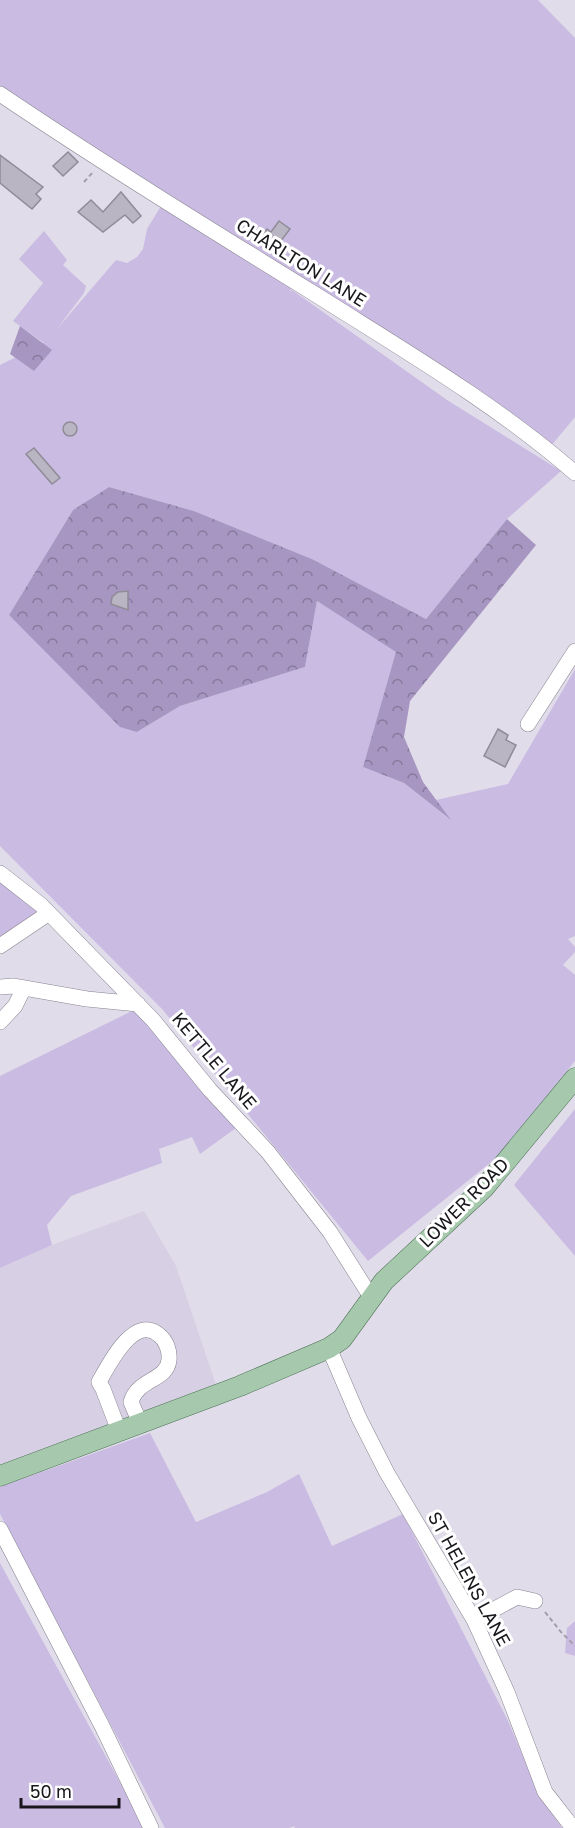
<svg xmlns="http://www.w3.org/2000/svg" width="575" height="1828" viewBox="0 0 575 1828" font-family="'Golos Text',sans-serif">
<defs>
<pattern id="forest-crowns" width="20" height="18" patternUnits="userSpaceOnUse" patternTransform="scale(1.5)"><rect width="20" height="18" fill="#a796c1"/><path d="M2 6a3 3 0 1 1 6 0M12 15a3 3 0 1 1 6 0" fill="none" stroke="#87799c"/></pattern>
</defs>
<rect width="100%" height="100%" fill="#e1dcea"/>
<path fill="#d7cfe4" d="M144 1211 176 1266 217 1388 0 1469V1268L52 1245Z"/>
<path fill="#cabbe2" d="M0 0H538L575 38V417L550 447 295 275 290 292 292 290 447 400 561 471 507 519 426 619 312 559 194 511 109 487 73 510 9 615 137 732 180 706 305 667 317 601 397 652 363 767 404 783 448 818 436 800 508 784 575 669V936L568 939 575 947V952L563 965 575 975V1061L495 1159 368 1261 162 1009 0 846V365L44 343 13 321 43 283 19 259 44 231 67 260 63 265 86 286 84 293 57 329 116 260 127 263 137 257 143 249 147 229 161 206 212 240 220 227 0 88Z
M0 880 44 910 0 940Z
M134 1010 236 1128 200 1154 192 1137 159 1149 162 1163 71 1196 47 1225 52 1245 0 1268V1076Z
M575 1109V1256L514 1185Z
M150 1433 196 1522 267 1492 299 1474 332 1546 403 1514 508 1721 540 1797 562 1828H294L295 1826 289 1828H165L0 1514V1487Z
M0 1563 145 1828H0Z
M575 1621V1656L565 1653 567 1628Z"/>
<path fill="url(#forest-crowns)" d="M20 326 52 350 34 371 10 354Z
M109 487 194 511 312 559 426 619 507 519 536 545 410 701 404 737 423 782 451 820 404 783 363 767 396 652 317 601 305 667 180 706 137 732 120 727 9 615 73 510Z"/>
<path fill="#bab5c2" stroke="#8f8b97" stroke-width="1.5" d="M68 152 78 162 63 176 53 166Z
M0 155 43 187 36 194 41 199 32 209 0 183Z
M121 192 141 216 133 223 125 215 103 232 78 212 91 200 103 212Z
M279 221 290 229 274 250 258 239 267 229 271 232Z
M63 429a7 7 0 1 1 14 0a7 7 0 1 1-14 0Z
M34 448 60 478 52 484 26 454Z
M128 591V610L111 604 112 597 118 592Z
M498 729 508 735 506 740 516 745 505 767 484 756Z"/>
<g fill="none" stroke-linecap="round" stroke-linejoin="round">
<g stroke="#888490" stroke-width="16">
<path id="minor" d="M0 94C104 164 211 230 318 296 405 351 497 405 575 473
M528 724 575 651
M0 873 41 905 153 1020 210 1090 268 1152 330 1232 371 1297
M0 946 49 913
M0 987 13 986 87 999 138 1004
M0 1022 15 1006 24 988
M329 1348 359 1418 387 1473 474 1620 507 1692 545 1792 573 1828
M119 1431 103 1389 99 1382C108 1366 134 1313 159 1335 166 1340 170 1351 169 1360 167 1381 138 1378 131 1402L140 1423
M0 1529 102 1726 151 1828
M474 1620 517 1597 535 1601"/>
</g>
<g stroke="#4e7356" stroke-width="21">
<path id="major" d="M0 1476 240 1386 329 1348 342 1339 384 1281 484 1188 575 1078"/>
</g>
<path stroke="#a29ea9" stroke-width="2" stroke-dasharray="4.5 3" stroke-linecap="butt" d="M84 182 94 171
M545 1612 561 1632 575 1646"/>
<use href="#minor" stroke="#fff" stroke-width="15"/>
<use href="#major" stroke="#a6c9ad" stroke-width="20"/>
</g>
<g text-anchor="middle" stroke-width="6" stroke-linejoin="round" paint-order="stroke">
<g font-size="18" fill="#19171c" stroke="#fff">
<text transform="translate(301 263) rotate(32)" y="6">CHARLTON LANE</text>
<text transform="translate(214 1061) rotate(50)" y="6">KETTLE LANE</text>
<text transform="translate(464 1203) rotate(-45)" y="6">LOWER ROAD</text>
<text transform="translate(469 1579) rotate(61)" y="6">ST HELENS LANE</text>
</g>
</g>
<path d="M21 1798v9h98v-9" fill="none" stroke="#19171c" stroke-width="3"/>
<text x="30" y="1798" font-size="18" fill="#19171c" stroke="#ffffff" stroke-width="4.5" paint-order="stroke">50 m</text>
</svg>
